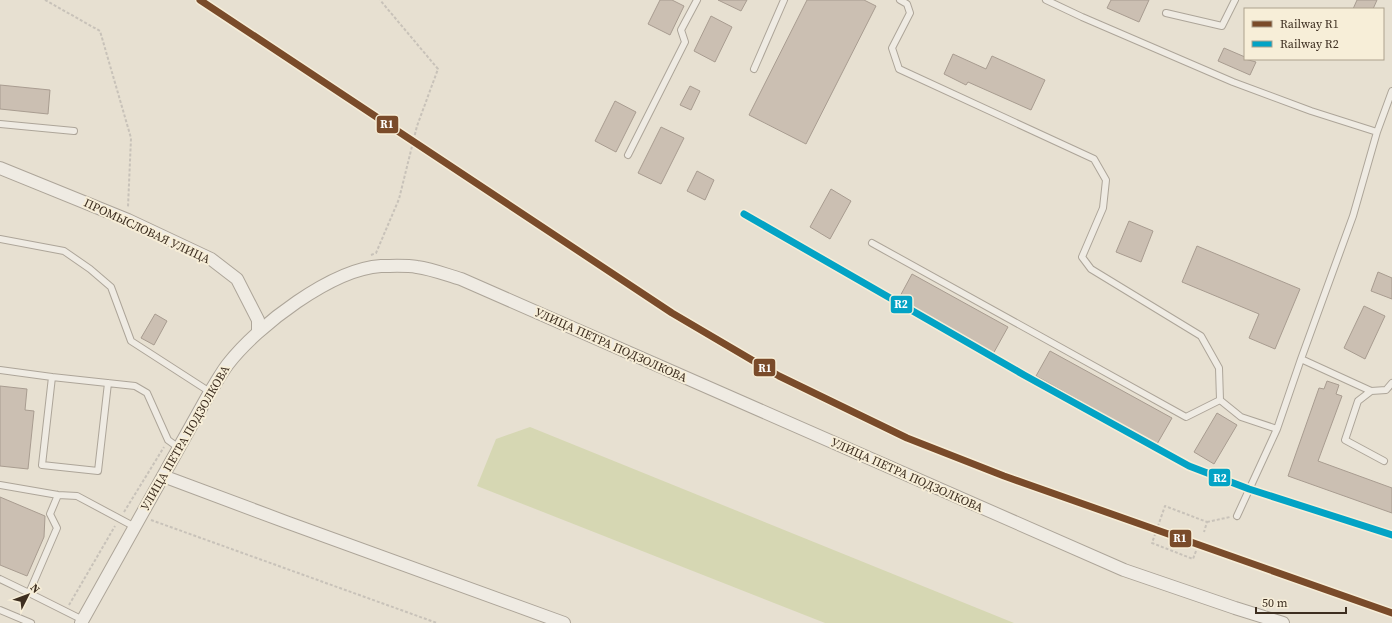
<svg xmlns="http://www.w3.org/2000/svg" width="1392" height="623" viewBox="0 0 1392 623" font-family="'Source Serif 4',serif">
<rect width="100%" height="100%" fill="#e7e0d1"/>
<path fill="#d6d7b3" d="M530 427 1014 623H825L477 486 496 439Z"/>
<path fill="#cbbfb2" stroke="#a89c90" d="M660 0H672L684 6 670 35 648 24Z
M718 0H747L741 11Z
M807 0H864L876 6 806 144 749 115Z
M1111 0H1149L1139 22 1107 8Z
M1357 0H1377L1373 9H1353Z
M711 16 732 27 715 62 694 51Z
M1224 48 1245 57V59L1256 62 1250 75 1218 61Z
M953 54 986 69 992 56 1045 80 1031 110 968 82 966 85 944 74Z
M0 85 50 90 48 114 0 109Z
M690 86 700 91 691 110 680 105Z
M615 101 636 112 616 152 595 141Z
M661 127 684 138 661 184 638 173Z
M697 171 714 180 705 200 687 191Z
M831 189 851 201 830 239 810 227Z
M1129 221 1153 231 1141 262 1116 252Z
M1197 246 1300 289 1275 349 1249 338 1259 314 1182 282Z
M1378 272 1392 278V299L1371 291Z
M912 274 1008 327 993 354 898 300Z
M1364 306 1385 316 1365 359 1344 348Z
M155 314 167 321 154 345 141 338Z
M1050 351 1172 418 1157 444 1036 376Z
M1327 381 1339 385 1336 394 1342 396 1318 461 1392 488V513L1288 476 1319 388 1324 389Z
M0 386 27 389 25 410 34 411 28 469 0 466Z
M1217 413 1237 425 1214 464 1194 452Z
M0 497 45 516 44 537 27 576 0 565Z"/>
<g fill="none" stroke-linecap="round" stroke-linejoin="round">
<g stroke="#ada599" stroke-width="8">
<path id="service" d="M900 0 907 4 910 13 892 48 899 69 1094 159 1106 180 1103 208 1082 257 1091 269 1201 336 1219 368 1220 400 1241 417 1277 429
M1046 0 1082 17 1233 82 1311 111 1377 132
M1166 13 1222 26 1235 0
M754 69 784 0
M0 124 74 131
M628 155 685 42 681 30 697 0
M0 239 64 251 90 269 111 287 131 341 210 392
M872 243 1186 417 1220 400
M1301 359 1371 391 1386 390 1392 383
M0 370 52 377 42 465 98 471 108 383
M52 377 135 386 147 393 168 440 179 448
M1371 391 1358 401 1345 440 1384 461
M0 485 58 495 77 496 135 527
M58 495 50 514 57 528 29 593 83 620
M1237 516 1277 429 1301 359 1353 216 1377 132 1392 91
M0 579 29 593
M0 610 31 623"/>
</g>
<g stroke="#ada599" stroke-width="14">
<path id="minor" d="M0 168 128 220 211 259 237 279 258 320V331
M163 476 286 522 564 623
M81 623 210 392C216 383 221 373 228 364 257 326 332 269 381 266 392 266 406 265 417 267 432 269 447 275 461 279L1124 570 1235 608 1283 623"/>
</g>
<path stroke="#c8c2b9" stroke-width="2" stroke-dasharray="3 2" stroke-linecap="butt" d="M45 0 100 31 131 138 128 207
M371 255 376 253 399 199 417 126 438 69 380 0
M124 512 164 447
M151 520 437 623
M1207 522 1230 517
M1196 551 1193 559 1152 543 1165 506 1207 522 1204 532
M69 605 115 526"/>
<use href="#service" stroke="#efebe3" stroke-width="6"/>
<use href="#minor" stroke="#efebe3" stroke-width="12"/>
<path stroke="#afaaa2" stroke-width="3" stroke-dasharray="7 7" stroke-linecap="butt" d="M744 214 1024 375 1189 466 1249 489 1392 535"/>
<g stroke="#f7eed8" stroke-width="10">
<path id="rail-1" d="M200 0 672 313 779 376 907 438 1004 476 1392 613"/>
</g>
<g stroke="#f7eed8" stroke-width="10">
<path id="rail-2" d="M744 214 1024 375 1189 466 1249 489 1392 535"/>
</g>
<use href="#rail-1" stroke="#7a4b2a" stroke-width="7"/>
<use href="#rail-2" stroke="#03a3c5" stroke-width="7"/>
</g>
<g text-anchor="middle" stroke-width="4" stroke-linejoin="round" paint-order="stroke">
<g font-size="12" fill="#3d2e20" stroke="#f7eed8">
<text transform="translate(147 231) rotate(25)" y="4">ПРОМЫСЛОВАЯ УЛИЦА</text>
<text transform="translate(611 345) rotate(24)" y="4">УЛИЦА ПЕТРА ПОДЗОЛКОВА</text>
<text transform="translate(185 438) rotate(-60)" y="4">УЛИЦА ПЕТРА ПОДЗОЛКОВА</text>
<text transform="translate(907 475) rotate(24)" y="4">УЛИЦА ПЕТРА ПОДЗОЛКОВА</text>
</g>
</g>
<g stroke="#f7eed8" stroke-width="1.5">
<rect x="376" y="115" width="23" height="19" rx="4" fill="#7a4b2a"/>
<rect x="890" y="295" width="23" height="19" rx="4" fill="#03a3c5"/>
<rect x="753" y="358" width="23" height="19" rx="4" fill="#7a4b2a"/>
<rect x="1208" y="468" width="23" height="19" rx="4" fill="#03a3c5"/>
<rect x="1169" y="529" width="23" height="19" rx="4" fill="#7a4b2a"/>
</g>
<g font-size="11" text-anchor="middle" font-weight="bold" fill="#fff">
<text x="387" y="128">R1</text>
<text x="901" y="308">R2</text>
<text x="765" y="372">R1</text>
<text x="1220" y="482">R2</text>
<text x="1180" y="542">R1</text>
</g>
<rect x="1244" y="8" width="140" height="52" fill="#f7eed8" stroke="#ada18e"/>
<rect x="1252" y="21" width="20" height="6" fill="#7a4b2a" stroke="#ada18e"/>
<text x="1280" y="28" font-size="12" fill="#3d2e20">Railway R1</text>
<rect x="1252" y="41" width="20" height="6" fill="#03a3c5" stroke="#ada18e"/>
<text x="1280" y="48" font-size="12" fill="#3d2e20">Railway R2</text>
<g transform="translate(28 595) rotate(48)" stroke="#f7eed8" stroke-width="3" paint-order="stroke">
<path d="M0-3L7 15L0 10L-7 15Z" fill="#3d2e20"/>
<text y="-6" font-size="11" font-weight="bold" text-anchor="middle" fill="#3d2e20">N</text>
</g>
<path d="M1256 607v6h90v-6" fill="none" stroke="#3d2e20" stroke-width="2"/>
<text x="1262" y="607" font-size="12" fill="#3d2e20" stroke="#f7eed8" stroke-width="3" paint-order="stroke">50 m</text>
</svg>
